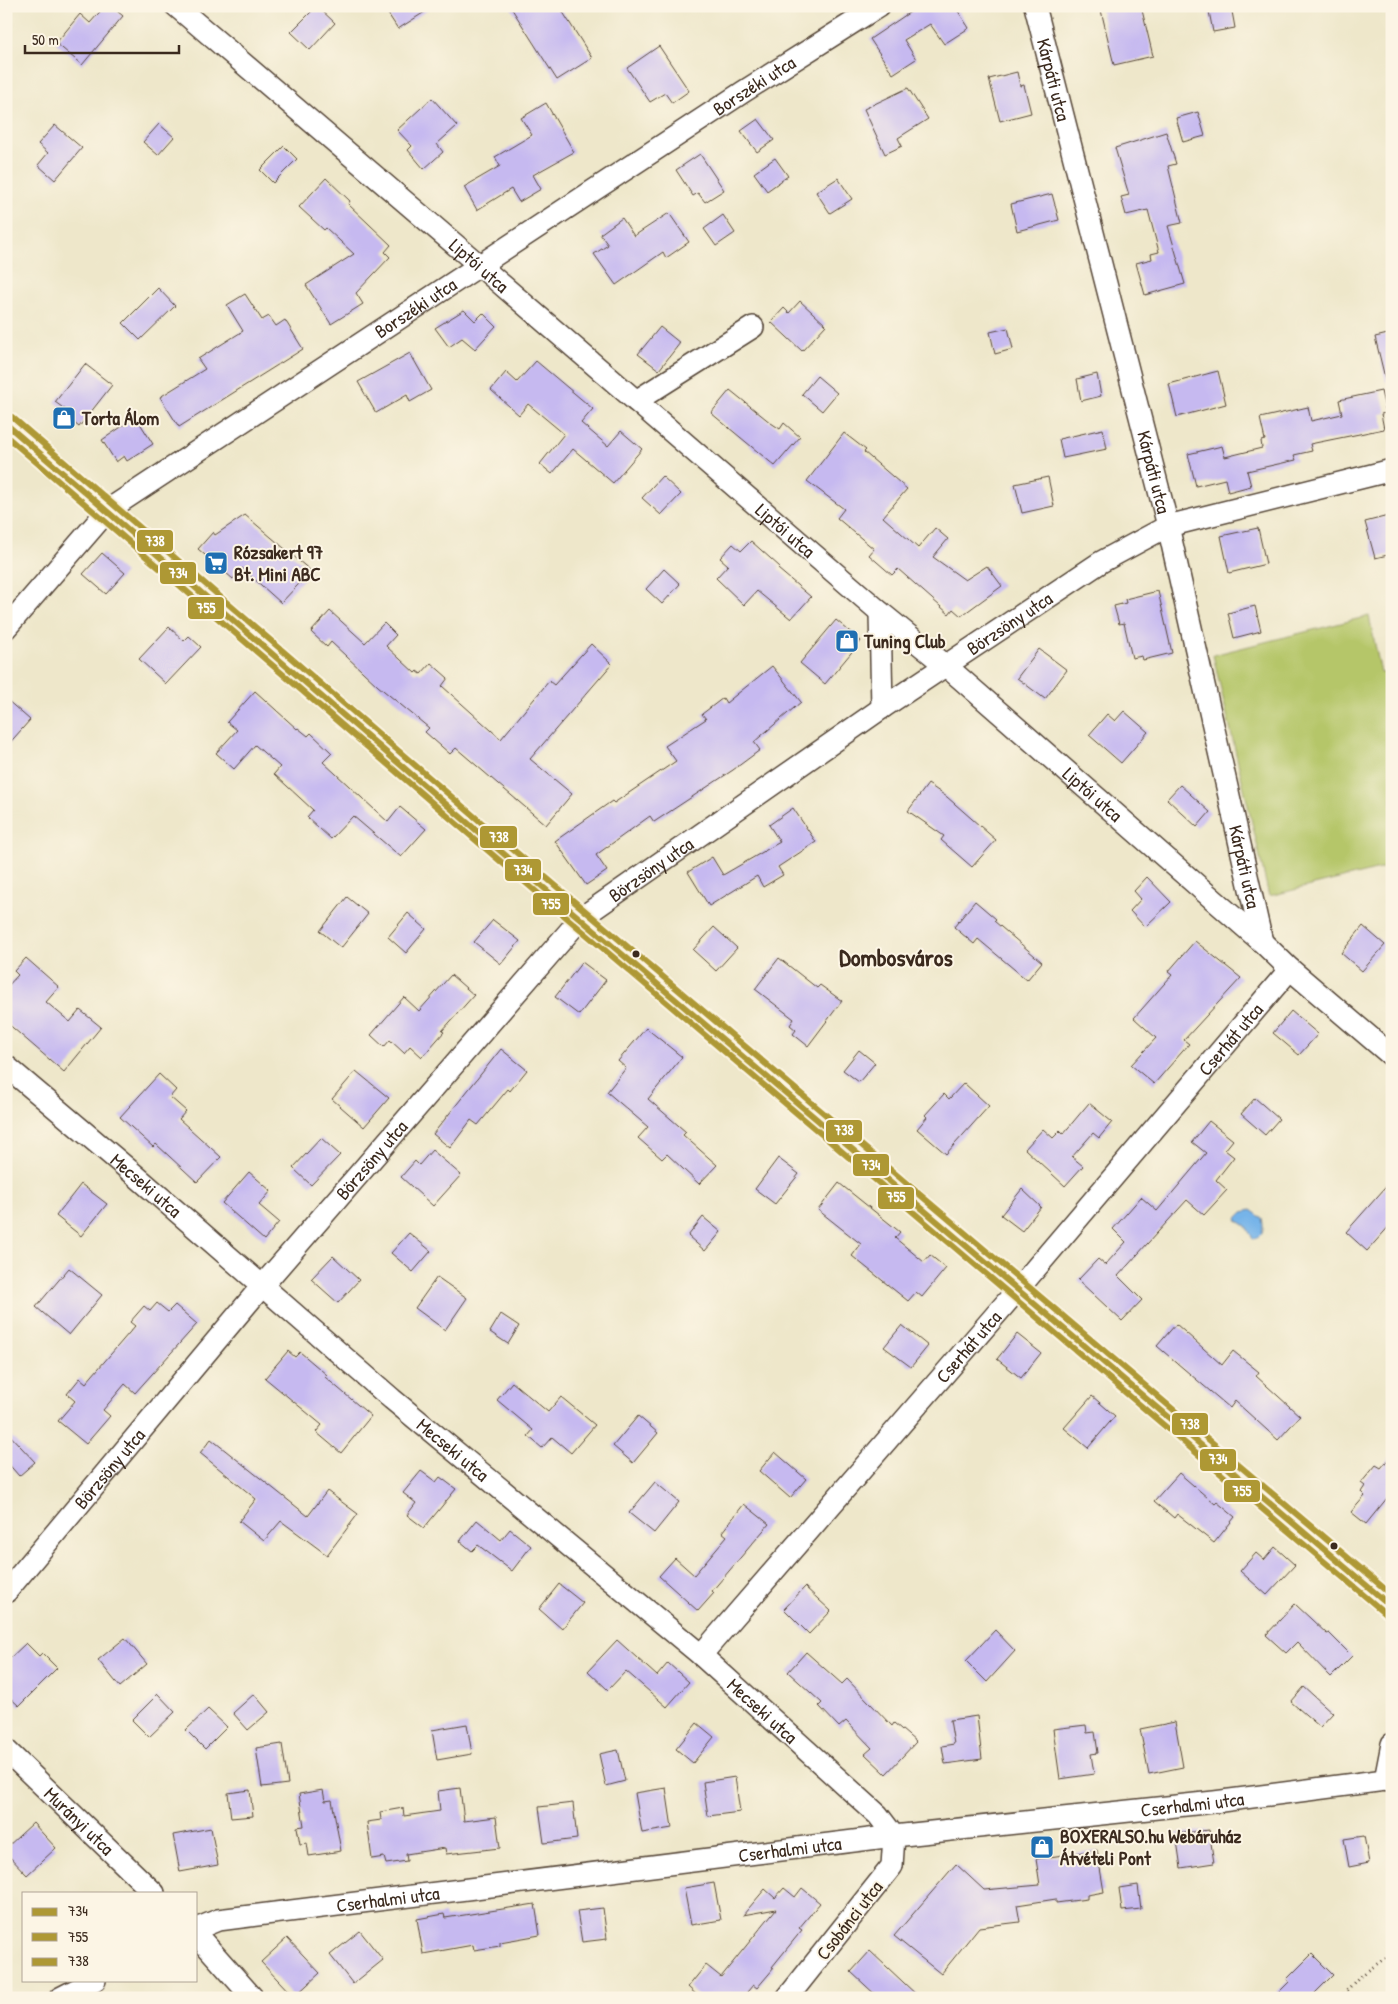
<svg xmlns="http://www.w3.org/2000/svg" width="1398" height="2004" viewBox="0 0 1398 2004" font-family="'Patrick Hand',sans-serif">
<rect width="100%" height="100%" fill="#fcf5e5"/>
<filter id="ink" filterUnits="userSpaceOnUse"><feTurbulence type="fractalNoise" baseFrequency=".02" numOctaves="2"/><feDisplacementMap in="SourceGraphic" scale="10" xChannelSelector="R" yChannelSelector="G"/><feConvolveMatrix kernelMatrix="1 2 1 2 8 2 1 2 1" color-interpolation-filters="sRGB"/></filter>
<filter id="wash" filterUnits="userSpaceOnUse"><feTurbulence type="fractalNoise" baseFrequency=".0096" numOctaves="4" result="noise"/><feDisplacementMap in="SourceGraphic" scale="20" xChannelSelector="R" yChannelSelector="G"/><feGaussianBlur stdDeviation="1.12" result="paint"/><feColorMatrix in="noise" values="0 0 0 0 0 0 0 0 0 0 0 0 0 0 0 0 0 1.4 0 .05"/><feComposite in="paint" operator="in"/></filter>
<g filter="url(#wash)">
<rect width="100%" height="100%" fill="#eee7ca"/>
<path fill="#b5c669" stroke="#787844" d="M1369 616 1381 673 1392 671V866L1269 896 1213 655Z"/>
<path fill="#76b4e9" stroke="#586f84" d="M1251 1210 1262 1218C1264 1229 1264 1235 1253 1239L1246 1226 1238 1221 1237 1218 1243 1212Z"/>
<g id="blocks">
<path fill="#c6b9f0" d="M105 6H111L123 16 82 65 56 43 80 14 90 23Z
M317 6 335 23 310 50 291 32Z
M383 6H434L398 29Z
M510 6H559L592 58 557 80Z
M919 6H959L956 8 969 28 944 44 930 24 904 40 916 59 893 74 870 39Z
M1100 6H1141L1153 56 1114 65Z
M1208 6H1231L1235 28 1213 32Z
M659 46 689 91 672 103 665 93 650 102 627 68Z
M1017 72 1020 86 1024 85 1031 113 1000 121 989 79Z
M908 88 928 119 898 138 902 146 885 154 864 109Z
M432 98 457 126 437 144 443 152 424 169 408 150 412 146 397 130Z
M546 103 574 152 533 175 541 189 519 202 511 189 477 210 464 187 500 166 495 157 532 135 521 118Z
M1198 112 1205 136 1183 142 1176 118Z
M758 119 774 140 757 152 741 131Z
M159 124 174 137 158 155 143 142Z
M55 125 82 148 55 180 38 165 48 153 38 144Z
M1166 132 1176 164 1168 166 1182 223 1168 226 1185 284 1145 295 1136 263 1152 259 1151 254 1159 252 1148 210 1126 215 1121 197 1129 195 1115 148Z
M284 146 297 159 273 183 260 170Z
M700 154 724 190 705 202 698 193 693 196 676 170Z
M775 158 788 176 767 191 754 173Z
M326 178 350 201 348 204 391 245 385 252 390 257 356 293 363 304 331 324 306 285 354 254 326 228 324 230 299 207Z
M838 178 852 199 830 213 816 192Z
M1052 194 1059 220 1017 231 1011 204Z
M669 213 689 242 666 258 663 252 616 285 594 254 608 245 600 234 622 218 634 236Z
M723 215 735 233 716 246 704 229Z
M158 288 175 306 140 340 123 323Z
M245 294 262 320 269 316 276 326 285 320 303 349 179 427 160 397 205 369 198 359 243 331 227 305Z
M800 301 826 325 802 351 771 322 784 308 789 313Z
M464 310 475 321 483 313 496 326 475 349 462 338 449 347 435 328Z
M660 327 680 343 659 370 638 354Z
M1008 328 1013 349 995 354 990 332Z
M1392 333V381L1386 382 1375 337Z
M410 353 431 390 410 402 407 395 376 413 358 382Z
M536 361 593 409 581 423 608 446 621 431 642 449 613 483 573 449 552 474 540 464 564 434 528 404 519 415 491 390 506 372 517 382Z
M85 364 112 385 79 427 63 414 66 410 55 402Z
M1218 371 1226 404 1177 417 1169 384Z
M1097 374 1101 396 1081 401 1077 379Z
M817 376 837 393 822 411 802 394Z
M730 390 771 423 780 429 784 423 800 437 775 466 711 413Z
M1381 391 1386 413 1381 414 1384 429 1310 444 1312 451 1294 455 1296 460 1247 471 1251 486 1228 492 1225 479 1196 486 1188 454 1222 446 1225 457 1262 448 1261 441 1265 440 1260 418 1308 407 1311 421 1342 414 1339 400Z
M136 417 153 444 127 461 124 456 116 462 102 440Z
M1103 429 1107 449 1063 458 1059 439Z
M844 433 866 450 864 452 907 489 883 517 918 548 935 528 948 539 933 557 965 580 987 566 1002 586 961 616 953 609 949 614 898 569 892 575 869 555 874 549 837 518 844 509 807 481Z
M662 476 681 494 661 515 642 498Z
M1048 477 1054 506 1022 513 1015 484Z
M245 515 311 571 281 603 242 568 233 579 198 549 213 532 215 535Z
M1392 515V554L1375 558 1365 522Z
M1258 528 1266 564 1229 573 1221 536Z
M751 541 780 567 778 569 811 597 791 619 757 591 744 605 716 578 728 565 720 558 733 544 741 551Z
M102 553 125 573 106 594 83 574Z
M664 569 680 584 662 604 646 589Z
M1158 591 1172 653 1143 660 1142 656 1132 658 1124 623 1119 624 1114 606 1126 603 1125 599Z
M1255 606 1261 631 1234 638 1228 613Z
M330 611 365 643 384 623 396 635 386 646 415 673 417 671 421 674 431 663 448 678 442 686 501 739 549 681 554 685 591 644 612 664 530 759 572 794 546 825 456 748 450 754 425 732 429 728 378 686 331 642 327 647 311 632Z
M836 620 861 641 825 684 800 663Z
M169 627 184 641 189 636 201 647 166 684 139 659Z
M1039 649 1067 670 1045 699 1017 678Z
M772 666 801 702 754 742 760 750 733 770 654 822 650 816 596 855 607 871 586 885 555 841 612 801 614 803 676 761 665 746 706 719 702 714 723 698 726 703Z
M255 691 297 729 298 728 308 736 311 733 332 753 323 762 388 822 400 807 426 829 401 857 353 816 331 839 307 817 313 810 274 774 280 767 255 745 234 769 216 753 237 730 227 722Z
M6 699 30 720 6 747Z
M1124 711 1148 732 1121 763 1089 735 1107 714 1115 721Z
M928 784 947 797 996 840 972 867 941 840 944 836 908 811Z
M1180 785 1210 812 1197 827 1167 799Z
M793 808 816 842 778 867 783 875 763 887 757 876 709 906 688 872 712 857 723 875 780 842 769 825Z
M1147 877 1171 902 1145 927 1130 911 1141 899 1134 891Z
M347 897 368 914 341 948 320 931Z
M975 901 996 919 994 921 1042 962 1027 980 978 939 974 944 954 927Z
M408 913 426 929 406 953 388 937Z
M493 920 520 941 501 964 474 942Z
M1363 926 1385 945 1362 971 1341 953Z
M714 927 737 948 716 971 693 950Z
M1195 941 1241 978 1184 1040 1189 1044 1154 1084 1131 1065 1156 1038 1134 1018 1172 975 1168 972Z
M26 958 59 987 46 1002 70 1022 80 1010 101 1027 64 1072 6 1022V988L18 975 14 971Z
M779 958 817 988 820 985 842 1001 808 1046 793 1034 796 1030 790 1025 794 1019 755 989Z
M582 962 606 980 579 1015 555 997Z
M451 975 474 995 442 1031 444 1032 422 1057 410 1046 404 1053 390 1040 384 1047 371 1035 404 997 419 1011Z
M1291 1011 1318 1034 1299 1055 1273 1033Z
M646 1028 682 1057 648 1099 686 1132 683 1135 717 1165 699 1184 667 1154 662 1159 638 1138 648 1127 607 1092 626 1068 618 1061Z
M501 1049 527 1070 510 1091 508 1089 478 1125 471 1120 450 1148 433 1134Z
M859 1050 875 1063 859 1082 843 1070Z
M356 1071 389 1098 364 1127 332 1099Z
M159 1074 176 1090 170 1097 186 1111 179 1119 221 1157 197 1182 156 1144 153 1147 120 1117Z
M964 1083 989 1106 946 1154 917 1129 927 1117 925 1115 944 1094 949 1099Z
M1255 1098 1279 1119 1265 1135 1241 1114Z
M1089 1103 1112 1122 1099 1138 1093 1133 1072 1157 1083 1166 1065 1186 1025 1149 1043 1129 1053 1138 1060 1131 1063 1134Z
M1209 1121 1233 1140 1225 1150 1234 1157 1216 1180 1227 1190 1204 1215 1187 1200 1118 1276 1142 1300 1122 1321 1078 1280 1098 1259 1105 1265 1126 1242 1113 1229 1141 1197 1157 1211 1206 1153 1192 1142Z
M321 1138 340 1155 311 1185 293 1168Z
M432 1150 461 1175 433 1206 401 1177 415 1161 419 1165Z
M778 1158 799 1174 775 1204 755 1189Z
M249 1172 271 1191 259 1205 279 1222 264 1240 222 1203Z
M1392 1180V1223L1367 1251 1346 1232Z
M839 1183 900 1232 895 1238 924 1262 930 1255 946 1268 922 1297 916 1292 908 1301 852 1256 861 1244 818 1210Z
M81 1184 107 1204 81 1236 56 1216Z
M1022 1189 1041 1207 1022 1231 1001 1215Z
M703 1217 721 1232 705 1251 688 1236Z
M409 1233 431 1251 413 1272 391 1253Z
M333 1256 359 1280 338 1303 311 1279Z
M69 1268 102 1295 69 1335 36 1307Z
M437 1277 467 1298 445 1330 415 1308Z
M157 1303 168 1312 175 1305 197 1324 135 1393 125 1384 103 1410 110 1416 86 1444 58 1421 75 1401 67 1394 80 1378 86 1383 135 1326 130 1322 144 1306 150 1311Z
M501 1314 519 1326 508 1344 490 1332Z
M1176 1324 1222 1365 1233 1351 1259 1372 1256 1376 1300 1416 1278 1440 1235 1401 1230 1408 1157 1346Z
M902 1325 928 1346 911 1367 884 1347Z
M1017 1334 1041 1353 1021 1378 997 1359Z
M288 1351 295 1357 300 1352 327 1375 325 1377 371 1416 341 1453 316 1432 322 1425 265 1378Z
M512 1382 548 1412 561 1397 595 1425 571 1453 552 1437 542 1448 528 1436 533 1430 497 1400Z
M1092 1396 1115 1416 1088 1448 1064 1428Z
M638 1416 658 1433 633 1463 613 1446Z
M6 1431 35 1462 19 1476 6 1461Z
M211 1439 308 1516 327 1491 358 1514 327 1555 281 1521 264 1541 239 1521 256 1499 200 1453Z
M775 1452 806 1479 790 1498 759 1471Z
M1392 1455V1492L1366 1524 1351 1512 1365 1496 1361 1492 1365 1486 1361 1483 1376 1465 1381 1468Z
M421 1471 436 1482 440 1477 456 1489 424 1528 407 1515 416 1503 403 1493Z
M1179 1473 1215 1504 1217 1502 1235 1517 1214 1543 1177 1514 1174 1518 1154 1501Z
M655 1482 679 1502 654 1533 629 1513Z
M744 1504 769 1524 712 1591 714 1593 698 1611 659 1576 675 1558 694 1575 727 1536 722 1532Z
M477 1520 501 1540 510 1529 531 1546 512 1571 478 1545 472 1551 460 1541Z
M1275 1547 1295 1565 1267 1595 1240 1571 1256 1553 1264 1560Z
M559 1584 583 1603 562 1629 539 1609Z
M805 1587 831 1611 809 1634 784 1609Z
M1295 1604 1327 1634 1329 1633 1352 1656 1331 1677 1297 1642 1286 1653 1266 1635Z
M995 1630 1015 1651 987 1682 966 1661Z
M125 1638 147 1664 120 1687 98 1660Z
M617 1640 657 1676 668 1663 689 1682 667 1707 626 1671 608 1690 588 1671Z
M26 1643 39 1656 42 1653 57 1668 19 1706 6 1694V1662Z
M806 1652 842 1684 847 1679 892 1726 894 1723 916 1742 886 1774 865 1754 872 1748 846 1721 839 1727 819 1706 822 1703 788 1672Z
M1304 1687 1333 1713 1320 1727 1291 1702Z
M158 1694 175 1712 149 1737 132 1720Z
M254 1694 269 1712 248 1730 233 1713Z
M208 1709 227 1727 205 1749 186 1730Z
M977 1716 982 1759 945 1764 942 1746 954 1744 950 1720Z
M1175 1722 1183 1767 1149 1774 1140 1729Z
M697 1723 714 1737 693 1763 676 1749Z
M467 1724 472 1754 437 1760 432 1730Z
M1086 1725 1087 1733 1095 1732 1098 1753 1091 1754 1094 1774 1060 1779 1053 1729Z
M282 1744 288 1784 262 1787 256 1748Z
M618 1750 625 1781 606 1786 599 1754Z
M735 1777 740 1812 708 1816 703 1782Z
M460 1788 464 1821 496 1817 500 1848 446 1854 445 1848 406 1854 407 1861 386 1864 384 1857 372 1859 367 1822 381 1820 380 1812 403 1808 404 1816 440 1811 438 1791Z
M666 1788 672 1828 642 1833 635 1793Z
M250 1790 253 1816 231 1818 228 1793Z
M323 1790 325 1801 332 1800 341 1851 309 1856 307 1843 300 1844 297 1827 304 1826 299 1794Z
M573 1803 577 1839 544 1843 539 1807Z
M33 1823 56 1848 27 1875 6 1853V1848Z
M211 1828 218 1865 180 1872 173 1835Z
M1209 1830 1214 1863 1181 1868 1176 1834Z
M1364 1836 1369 1863 1349 1867 1344 1839Z
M1097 1850 1104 1892 1087 1895V1899L1056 1903V1899L1017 1905 1020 1922 979 1927 941 1974 894 1936 956 1864 984 1890 1040 1885 1036 1859Z
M714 1883 721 1920 691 1925 684 1888Z
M1138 1885 1141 1909 1122 1911 1119 1888Z
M784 1888 795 1897 802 1888 820 1903 799 1928 802 1930 772 1967 774 1968 757 1988 753 1985 742 1998H700L688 1987 706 1965 721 1977 776 1909 743 1915 765 1889 775 1898Z
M535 1904 540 1935 500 1942V1946L474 1950 473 1945 423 1954 417 1919 444 1914 445 1918Z
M603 1908 607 1939 582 1942 577 1911Z
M360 1931 383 1960 353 1984 330 1955Z
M287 1938 320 1973 294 1997 261 1962Z
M870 1951 920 1998H879L851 1972Z
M1312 1954 1333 1975 1310 1998H1273L1289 1982 1287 1979Z"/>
</g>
</g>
<g filter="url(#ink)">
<use href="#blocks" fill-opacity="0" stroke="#564638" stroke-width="1"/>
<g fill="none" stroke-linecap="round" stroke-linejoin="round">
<g stroke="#564638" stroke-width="24">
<g id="minor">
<path id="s1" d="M176 6 479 265 880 612 945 665 1262 942 1290 969 1392 1056"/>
<path id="s2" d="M1035 6 1168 526 1262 942"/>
<path d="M636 401 753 327"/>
<path d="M6 424C193 581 375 745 561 902 839 1135 1116 1371 1392 1607"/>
<path d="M880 612 882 708"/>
<path id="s3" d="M6 628 108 510 743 92 879 6"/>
<path id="s4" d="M6 1066 135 1175 392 1399 701 1655 878 1815 894 1836 892 1866 787 1998"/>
<path id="s5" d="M6 1592 262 1286 581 918 882 708 1101 562 1168 526 1392 470"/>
<path id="s6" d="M701 1655 1019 1288 1290 969"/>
<path id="s7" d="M6 1750 154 1893"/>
<path d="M1385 1780 1392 1744"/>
<path id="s8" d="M196 1929 218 1920 894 1836 1214 1802 1385 1780 1392 1782"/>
<path d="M196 1934 253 1998"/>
<path d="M60 1998 95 1980"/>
</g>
</g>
<path stroke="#564638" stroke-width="3" stroke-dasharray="1 4" stroke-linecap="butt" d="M1340 1998 1358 1978 1392 1953"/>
<use href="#minor" stroke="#fff" stroke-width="21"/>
<g stroke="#fcf5e5" stroke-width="10">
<path id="bus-1" d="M6 424 491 843 1392 1607"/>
</g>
<g stroke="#fcf5e5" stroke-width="10">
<path id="bus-2" d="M6 436 486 849 1386 1614"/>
</g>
<g stroke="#fcf5e5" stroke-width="10">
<path id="bus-3" d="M12 417 497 836 1392 1595"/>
</g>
<use href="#bus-1" stroke="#ae9834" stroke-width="6"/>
<use href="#bus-2" stroke="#ae9834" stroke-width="6"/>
<use href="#bus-3" stroke="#ae9834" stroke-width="6"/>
</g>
</g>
<defs>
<g id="shop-square" transform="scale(1.25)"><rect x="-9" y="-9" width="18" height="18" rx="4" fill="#1f6fb2" stroke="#fcf5e5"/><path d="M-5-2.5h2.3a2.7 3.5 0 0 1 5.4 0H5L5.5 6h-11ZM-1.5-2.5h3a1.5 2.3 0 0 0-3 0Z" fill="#fff"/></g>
<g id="supermarket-square" transform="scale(1.25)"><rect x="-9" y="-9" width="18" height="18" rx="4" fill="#1f6fb2" stroke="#fcf5e5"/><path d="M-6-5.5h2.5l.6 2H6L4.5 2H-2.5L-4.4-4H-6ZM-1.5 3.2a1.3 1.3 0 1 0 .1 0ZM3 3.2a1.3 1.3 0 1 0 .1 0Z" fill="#fff"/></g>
</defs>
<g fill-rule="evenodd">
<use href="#shop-square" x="64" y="418"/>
<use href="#supermarket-square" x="216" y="563"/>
<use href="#shop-square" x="847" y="641"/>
<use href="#shop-square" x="1042" y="1847"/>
</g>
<g fill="#3b2a1e" stroke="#fcf5e5" stroke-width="2">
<circle cx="636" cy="954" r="4.5"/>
<circle cx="1334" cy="1546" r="4.5"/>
</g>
<g text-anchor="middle" stroke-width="4" stroke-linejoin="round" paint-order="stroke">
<g font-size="19" fill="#3b2a1e" stroke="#fcf5e5">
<text dy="7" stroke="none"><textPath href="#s2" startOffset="76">Kárpáti utca</textPath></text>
<text dy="7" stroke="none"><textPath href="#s3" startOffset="929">Borszéki utca</textPath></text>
<text dy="7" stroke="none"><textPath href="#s1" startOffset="399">Liptói utca</textPath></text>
<text dy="7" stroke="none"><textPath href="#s3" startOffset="524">Borszéki utca</textPath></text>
<text dy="7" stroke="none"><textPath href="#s2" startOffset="481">Kárpáti utca</textPath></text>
<text dy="7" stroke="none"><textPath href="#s1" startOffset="804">Liptói utca</textPath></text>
<text dy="7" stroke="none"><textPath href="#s5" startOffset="1406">Börzsöny utca</textPath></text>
<text dy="7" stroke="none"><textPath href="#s1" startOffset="1209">Liptói utca</textPath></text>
<text dy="7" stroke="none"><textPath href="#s2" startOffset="886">Kárpáti utca</textPath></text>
<text dy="7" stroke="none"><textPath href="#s5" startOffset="971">Börzsöny utca</textPath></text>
<text dy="7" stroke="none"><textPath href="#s6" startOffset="812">Cserhát utca</textPath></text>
<text dy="7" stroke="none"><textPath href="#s5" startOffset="566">Börzsöny utca</textPath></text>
<text dy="7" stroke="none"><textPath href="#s4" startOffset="184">Mecseki utca</textPath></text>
<text dy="7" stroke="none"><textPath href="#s6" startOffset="408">Cserhát utca</textPath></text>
<text dy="7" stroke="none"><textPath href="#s4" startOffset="589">Mecseki utca</textPath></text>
<text dy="7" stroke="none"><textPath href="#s5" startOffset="161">Börzsöny utca</textPath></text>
<text dy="7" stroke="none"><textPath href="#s4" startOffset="994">Mecseki utca</textPath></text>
<text dy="7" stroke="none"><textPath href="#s8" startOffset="1005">Cserhalmi utca</textPath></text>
<text dy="7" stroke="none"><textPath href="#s7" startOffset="102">Murányi utca</textPath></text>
<text dy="7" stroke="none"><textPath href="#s8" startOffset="600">Cserhalmi utca</textPath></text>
<text dy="7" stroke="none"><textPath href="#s8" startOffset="195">Cserhalmi utca</textPath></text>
<text transform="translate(849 1920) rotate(-52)" y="7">Csobánci utca</text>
</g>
<g font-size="19" font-weight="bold" fill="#3b2a1e" stroke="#fcf5e5" text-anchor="start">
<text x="82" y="425">Torta Álom</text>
<text x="234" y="559">Rózsakert 97<tspan x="234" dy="22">Bt. Mini ABC</tspan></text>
<text x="864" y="648">Tuning Club</text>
<text x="1060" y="1843">BOXERALSO.hu Webáruház<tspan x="1060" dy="22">Átvételi Pont</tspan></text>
</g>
<g font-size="24" font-weight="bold" fill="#3b2a1e" stroke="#fcf5e5">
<text x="896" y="966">Dombosváros</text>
</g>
</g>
<g stroke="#fcf5e5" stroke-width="2">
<rect x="136" y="529" width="38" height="24" rx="5" fill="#ae9834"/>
<rect x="159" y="561" width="38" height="24" rx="5" fill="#ae9834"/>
<rect x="187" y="596" width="38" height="24" rx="5" fill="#ae9834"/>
<rect x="479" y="825" width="39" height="24" rx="5" fill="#ae9834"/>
<rect x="504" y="858" width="38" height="24" rx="5" fill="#ae9834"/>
<rect x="532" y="892" width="38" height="24" rx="5" fill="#ae9834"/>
<rect x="825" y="1119" width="38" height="24" rx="5" fill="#ae9834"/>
<rect x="852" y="1153" width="38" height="24" rx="5" fill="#ae9834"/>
<rect x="877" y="1186" width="38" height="24" rx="5" fill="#ae9834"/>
<rect x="1171" y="1412" width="38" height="24" rx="5" fill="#ae9834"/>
<rect x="1199" y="1448" width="38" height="24" rx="5" fill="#ae9834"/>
<rect x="1223" y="1479" width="38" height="24" rx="5" fill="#ae9834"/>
</g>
<g font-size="14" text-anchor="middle" font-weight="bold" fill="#fff">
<text x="155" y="546">738</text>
<text x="178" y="578">734</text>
<text x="206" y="613">755</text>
<text x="499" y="842">738</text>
<text x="523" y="875">734</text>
<text x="551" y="909">755</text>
<text x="844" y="1135">738</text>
<text x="871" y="1170">734</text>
<text x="896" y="1202">755</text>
<text x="1190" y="1429">738</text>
<text x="1218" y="1464">734</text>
<text x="1242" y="1496">755</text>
</g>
<rect width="1398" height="2004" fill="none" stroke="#fcf5e5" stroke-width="25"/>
<rect x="22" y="1892" width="175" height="90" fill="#fcf5e5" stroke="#afa495"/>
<rect x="32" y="1908" width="25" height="8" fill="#ae9834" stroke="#afa495"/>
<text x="68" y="1916" font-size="15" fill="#3b2a1e">734</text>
<rect x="32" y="1933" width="25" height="8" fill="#ae9834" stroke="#afa495"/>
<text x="68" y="1942" font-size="15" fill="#3b2a1e">755</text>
<rect x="32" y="1958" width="25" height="8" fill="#ae9834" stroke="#afa495"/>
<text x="68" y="1966" font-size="15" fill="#3b2a1e">738</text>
<path d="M25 45v8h154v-8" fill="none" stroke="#3b2a1e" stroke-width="2.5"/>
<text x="32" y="45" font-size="15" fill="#3b2a1e" stroke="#fcf5e5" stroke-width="4" paint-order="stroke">50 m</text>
</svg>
